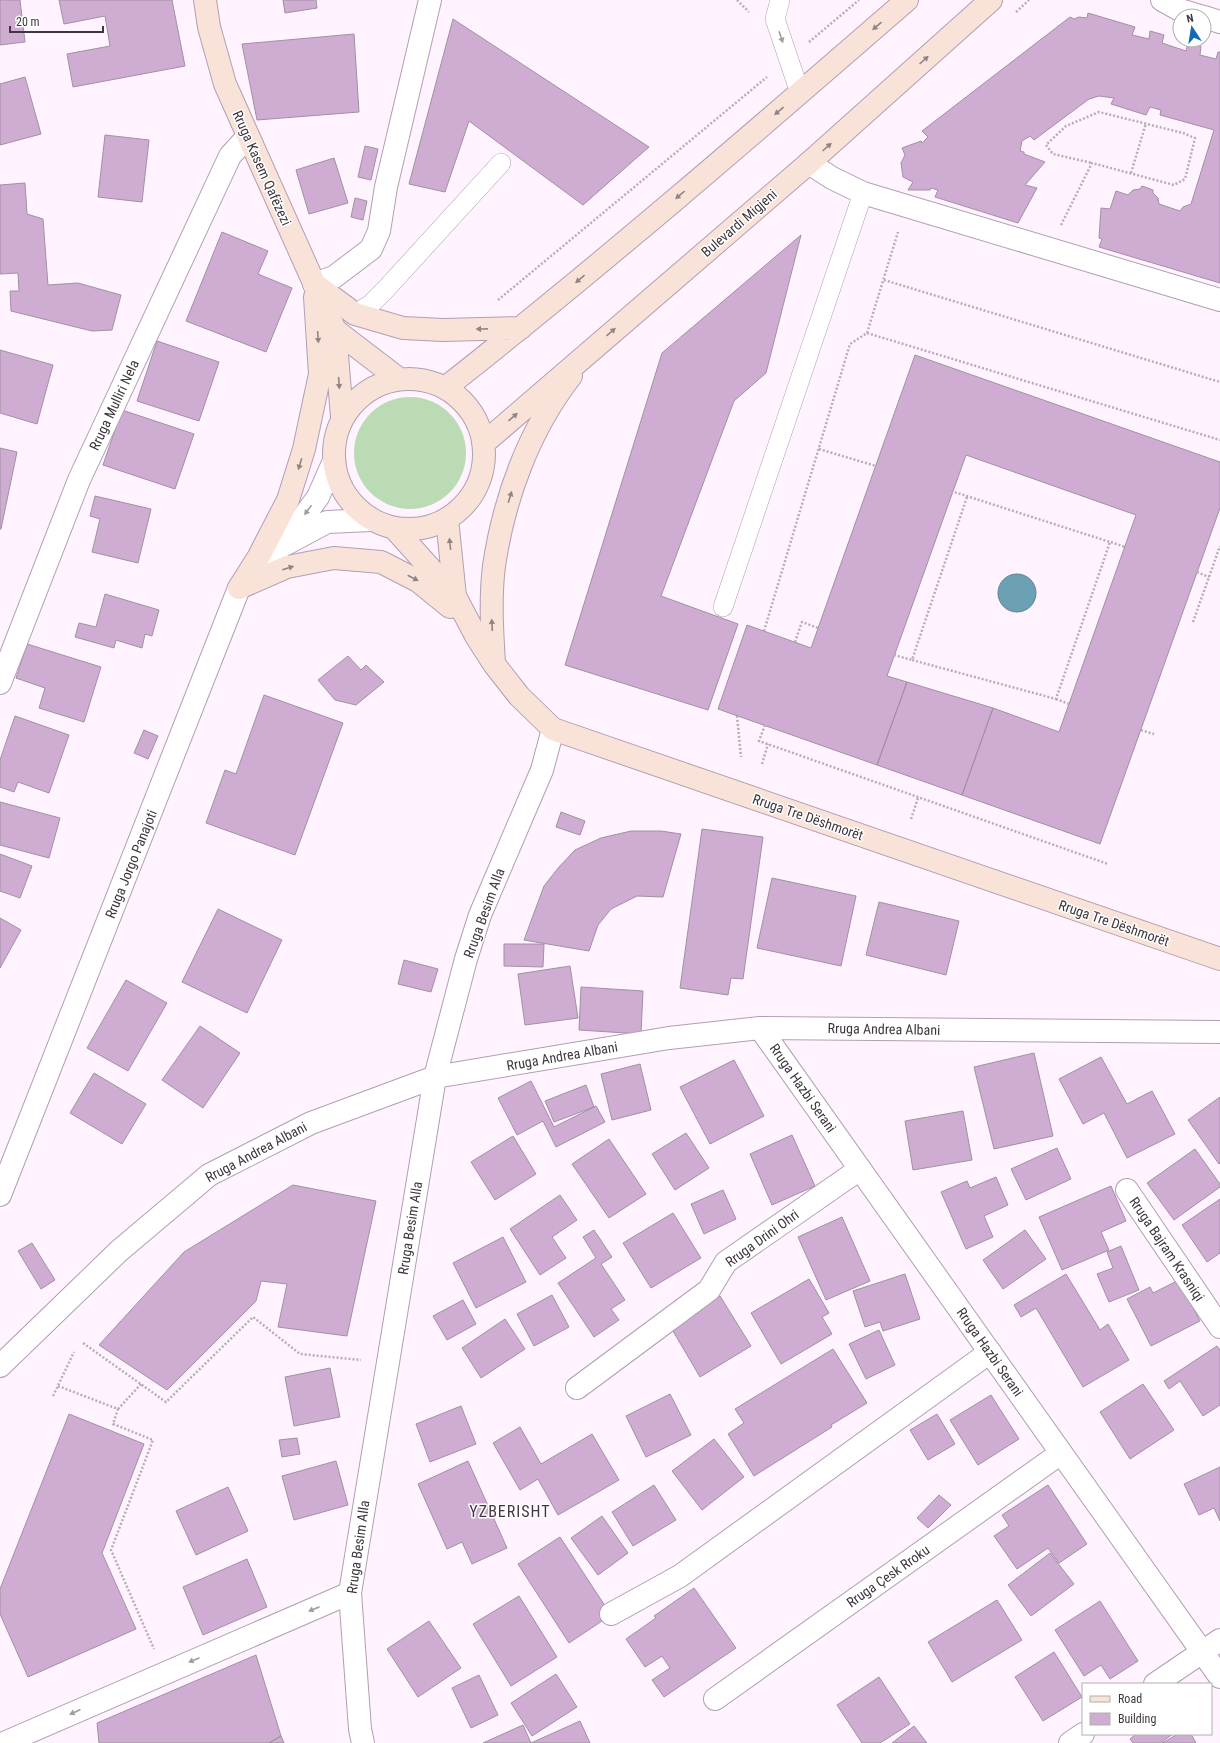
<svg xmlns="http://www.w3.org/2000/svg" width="1220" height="1743" viewBox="0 0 1220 1743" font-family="'Roboto Condensed',sans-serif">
<rect width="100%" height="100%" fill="#fef3ff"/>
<path fill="#bbdbb5" d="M354 453a56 56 0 1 1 112 0a56 56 0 1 1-112 0Z"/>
<path fill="#6ba1b3" stroke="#5e8190" d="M998 593a19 19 0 1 1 38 0a19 19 0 1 1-38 0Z"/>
<path fill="#cfadd2" stroke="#a190a3" d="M0 0H20L25 42 0 45Z
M59 0H172L185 66 73 87 67 54 110 46 105 16 64 24Z
M283 0H316L317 8 285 13Z
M1088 13 1135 27 1132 35 1149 39 1150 31 1164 35 1162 43 1186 51 1188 43 1201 46 1200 55 1216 59 1218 52H1220V283L1099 247 1102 239 1099 238 1101 208 1110 209 1116 191 1128 195 1133 190 1140 189 1142 186 1153 190V193L1158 198 1159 204 1180 211 1183 207 1191 204 1214 130 1160 115 1161 110 1150 107 1146 115 1111 104 1114 98 1099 96 1089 99 1034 140 1030 136 1022 141 1020 151 1024 152V154L1045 162 1025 185 1037 188 1018 223 935 197 938 190 931 188 930 190H908L913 182 903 177 901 163 905 155 902 148 921 141 922 143 928 137 922 131 1070 17 1074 19 1079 17 1087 18Z
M453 19 649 147 583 205 469 121 445 192 409 184Z
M354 34 359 112 257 120 242 44Z
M25 77 41 134 0 145V84Z
M105 135 149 140 142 202 98 197Z
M365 146 378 149 371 180 358 177Z
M334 158 348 203 309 214 296 170Z
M25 183 27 214 43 219 48 285 78 283 121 295 112 330 92 331 11 311 10 291H19L18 273 0 274V185Z
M355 198 367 201 363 220 351 217Z
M222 232 268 251 258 274 292 288 266 352 186 321Z
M801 235 766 373 734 401 661 596 738 624 708 710 565 665 662 353Z
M157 341 219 362 199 421 137 401Z
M0 350 53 365 37 424 0 413Z
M915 355 1220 462V508L1100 844 962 795 993 708 1059 732 1136 515 966 455 887 676 907 682 877 765 718 709 747 625 811 648Z
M122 410 194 434 175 489 103 465Z
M0 448 17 452 1 529H0Z
M95 496 151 509 138 563 92 552 100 519 90 516Z
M105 594 159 610 152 636 145 634 142 648 116 640 114 648 75 637 79 623 96 627Z
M27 644 101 667 84 722 39 708 45 688 16 678Z
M348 656 361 670 366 665 384 682 356 705 335 700 318 680Z
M907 682 993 708 962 795 877 765Z
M264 695 343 723 295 855 206 823 225 770 236 774Z
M15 716 69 735 49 793 18 782 14 792 0 787V760Z
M144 730 158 736 148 759 134 753Z
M0 802 60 818 49 858 0 845Z
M561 812 585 821 580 835 556 827Z
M702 829 763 837 743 979 731 978 728 995 680 988Z
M631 831H661L681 834 663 897 637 896 611 909 598 925 589 951 524 940 544 886 559 867 575 850 601 838Z
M0 854 32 866 20 898 0 891Z
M772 878 856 896 841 966 757 948Z
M879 902 959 921 946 975 866 955Z
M218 909 282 940 247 1013 182 982Z
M0 918 21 930 0 968Z
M504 944H544L543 967 504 966Z
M404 960 438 969 431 992 398 984Z
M570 966 578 1018 525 1025 518 974Z
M126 980 167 1003 128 1071 87 1048Z
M581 987 643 991 641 1034 579 1030Z
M200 1026 240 1053 203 1108 162 1080Z
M1034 1053 1053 1136 994 1149 974 1067Z
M1101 1057 1127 1104 1152 1091 1175 1134 1127 1158 1104 1113 1083 1124 1059 1079Z
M734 1060 764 1116 710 1144 680 1087Z
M640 1064 651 1110 612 1120 601 1074Z
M94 1073 146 1104 122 1144 70 1113Z
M531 1081 554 1127 596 1106 605 1122 556 1147 543 1121 517 1135 498 1098Z
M586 1085 594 1107 554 1122 545 1101Z
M1220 1097V1163L1219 1164 1188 1120Z
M963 1111 972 1160 913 1170 905 1121Z
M686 1133 709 1168 675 1190 652 1154Z
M792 1135 815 1186 772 1205 750 1154Z
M513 1136 536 1174 495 1200 471 1162Z
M609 1139 646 1194 609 1218 572 1164Z
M1057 1148 1071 1179 1026 1200 1011 1169Z
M1195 1149 1220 1184V1187L1174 1220 1147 1183Z
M996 1177 1008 1205 984 1216 993 1237 966 1249 941 1192 967 1181 970 1188Z
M293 1185 376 1201 347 1336 278 1327 287 1284 261 1281 256 1301 167 1390 99 1345 184 1252Z
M1111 1186 1126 1221 1101 1232 1109 1250 1062 1270 1039 1217Z
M723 1190 736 1219 704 1234 691 1204Z
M560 1195 577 1220 552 1237 566 1258 540 1275 510 1229Z
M1220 1199V1253L1207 1262 1182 1225Z
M673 1213 701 1258 651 1288 623 1243Z
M842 1217 870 1281 826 1300 798 1237Z
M594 1230 612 1257 601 1264 625 1300 611 1309 619 1320 594 1337 558 1283 596 1258 583 1237Z
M1025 1230 1046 1259 1003 1289 983 1260Z
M503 1237 526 1282 476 1308 453 1263Z
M32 1243 55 1280 41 1289 18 1251Z
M1121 1246 1139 1290 1109 1302 1097 1274 1113 1268 1107 1252Z
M905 1274 920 1319 883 1331 880 1322 865 1327 853 1291Z
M1066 1274 1100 1330 1108 1324 1129 1360 1083 1387 1036 1308 1021 1317 1014 1305Z
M809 1279 829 1313 822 1317 832 1334 781 1364 751 1313Z
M1179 1280 1200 1321 1151 1346 1127 1299 1150 1287 1153 1293Z
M552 1295 569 1327 534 1346 517 1314Z
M720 1296 751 1346 700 1377 670 1326Z
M463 1300 476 1324 447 1340 433 1316Z
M505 1319 525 1349 481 1378 462 1348Z
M879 1330 895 1365 866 1379 849 1344Z
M1217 1346 1220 1350V1405L1203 1416 1180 1381 1169 1389 1164 1381Z
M833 1349 867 1403 831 1425 832 1427 754 1476 728 1434 744 1423 735 1409Z
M330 1368 340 1417 294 1426 285 1377Z
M1143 1384 1174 1430 1130 1459 1100 1412Z
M670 1394 691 1435 646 1457 626 1416Z
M991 1395 1019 1439 978 1465 950 1420Z
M461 1406 476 1444 430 1462 416 1424Z
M69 1414 144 1444 102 1553 136 1629 28 1677 0 1614V1589Z
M937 1414 955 1444 928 1460 910 1430Z
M520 1427 541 1464 592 1434 619 1480 558 1515 538 1479 520 1490 493 1443Z
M297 1438 300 1454 282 1457 279 1440Z
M714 1439 744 1477 702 1510 672 1471Z
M336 1461 348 1505 294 1520 282 1476Z
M468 1461 507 1548 472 1564 462 1542 447 1549 418 1484Z
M1220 1467V1521L1214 1508 1199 1515 1184 1484Z
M654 1485 676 1520 633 1546 612 1512Z
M1048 1485 1087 1544 1059 1563 1048 1548 1017 1569 994 1536 1009 1526 1002 1515Z
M228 1487 248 1531 196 1555 176 1511Z
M939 1495 951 1505 928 1528 917 1518Z
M602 1516 628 1553 598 1575 571 1538Z
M560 1537 611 1615 569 1643 518 1564Z
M1050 1553 1074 1584 1031 1616 1008 1585Z
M247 1559 267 1607 203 1635 183 1587Z
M694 1588 736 1648 664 1697 652 1680 670 1668 662 1656 645 1667 626 1639 656 1618 654 1616Z
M519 1596 557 1657 511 1686 473 1624Z
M997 1600 1022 1640 952 1682 928 1642Z
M1100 1601 1138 1661 1110 1679 1101 1665 1084 1676 1055 1630Z
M429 1621 461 1668 418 1697 387 1649Z
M1054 1652 1082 1697 1043 1721 1015 1677Z
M256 1655 281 1736 269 1743H99L97 1723Z
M556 1674 577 1707 532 1736 511 1703Z
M479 1675 498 1715 471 1728 452 1688Z
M879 1677 910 1724 880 1743H862L837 1705Z
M580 1721 590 1743H483L523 1725 531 1743Z
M914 1726 927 1743H892Z
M1136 1734H1173L1160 1743H1133L1130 1739Z
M1178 1734H1191L1196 1743H1162Z
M281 1736 284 1743H269Z"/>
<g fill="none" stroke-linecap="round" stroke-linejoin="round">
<g stroke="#b19fb3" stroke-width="20">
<path id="service" d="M780 0 775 19 800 93
M355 314 371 304 385 290 501 163
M723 607 863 193"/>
</g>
<g stroke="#b19fb3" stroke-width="24">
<path id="minor" d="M1162 0 1180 10 1200 16
M1204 17 1220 22
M809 163 832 178 863 193 1220 300
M314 284 334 277 371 249 379 231 386 187 430 0
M286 544 327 522 372 520
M0 683 79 480 230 156 248 136
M1127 1190 1220 1327
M0 1195 239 588 282 546 318 497 333 463
M0 1366 119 1251 209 1175 311 1123 435 1077
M577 1388 709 1290 726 1262 860 1169
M611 1614 680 1576 990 1352
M1155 1684 1220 1640
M715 1699 1061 1453
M4 1743 350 1593
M1070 1743 1083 1734"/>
</g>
<g stroke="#b19fb3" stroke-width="24">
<path id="tertiary" d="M760 1028 1220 1677
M435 1077 669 1038 760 1028 1220 1032
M363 1743 360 1729 350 1593 435 1077 466 959 480 915 542 770 553 729"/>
</g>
<g stroke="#b19fb3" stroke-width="24">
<path id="secondary" d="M205 0 209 27 225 84 335 330 342 417
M316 285 355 314 403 328 443 330 521 328
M335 330 399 379
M334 454a75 75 0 1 1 150 0a75 75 0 1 1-150 0Z
M445 388C603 264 755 132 907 0
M484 443 809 163 991 0
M447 519 455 596
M394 528 455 596 476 636 494 664 519 696 553 729 1220 959
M239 588 258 558 288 500 304 449 320 374 315 297
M239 588 287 567 334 558 381 562 418 581 450 607
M494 663C492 630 490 598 494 566 504 498 529 430 571 376"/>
</g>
<path stroke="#b7adb8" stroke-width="2.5" stroke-dasharray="2 2" stroke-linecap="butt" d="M737 0 749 12
M1016 12 1029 0
M809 42 859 0
M1131 173 1146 123
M1061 225 1092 163 1174 185 1185 179 1195 138 1183 133 1099 112 1066 126 1046 145 1053 154 1092 163
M884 280 1220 382
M498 300 767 77
M867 333 898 232
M819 449 876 466
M951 491 1110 542 1056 699 912 660 967 497
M1111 542 1125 547
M1197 572 1209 577
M1193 622 1220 546
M764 631 850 344 867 333 1220 440
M795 642 802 622 818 628
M894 655 912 660
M1056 699 1069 704
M737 716 741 757
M765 725 759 741 1108 864
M1141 730 1154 734
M762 764 768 744
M911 819 918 798
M83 1343 166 1402 253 1317 300 1354 361 1360
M58 1386 118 1409 113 1424 153 1440 111 1550 154 1649
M53 1396 74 1352
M118 1409 141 1384"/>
<use href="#service" stroke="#fff" stroke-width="19"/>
<use href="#minor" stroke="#fff" stroke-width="22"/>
<use href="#tertiary" stroke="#fff" stroke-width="22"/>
<use href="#secondary" stroke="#f9e2d8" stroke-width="22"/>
</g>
<defs><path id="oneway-solid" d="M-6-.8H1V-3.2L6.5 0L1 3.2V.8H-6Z"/></defs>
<g fill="#938484">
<use href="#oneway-solid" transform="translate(877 26) rotate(139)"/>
<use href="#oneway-solid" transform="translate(924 60) rotate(-42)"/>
<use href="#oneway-solid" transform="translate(779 111) rotate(140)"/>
<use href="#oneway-solid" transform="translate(827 147) rotate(-42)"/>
<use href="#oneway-solid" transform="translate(680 195) rotate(140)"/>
<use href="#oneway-solid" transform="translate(580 279) rotate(140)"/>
<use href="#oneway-solid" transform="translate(482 329) rotate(179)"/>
<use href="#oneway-solid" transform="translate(611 332) rotate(-41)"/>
<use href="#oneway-solid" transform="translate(318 337) rotate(86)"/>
<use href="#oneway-solid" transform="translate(339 383) rotate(86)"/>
<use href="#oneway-solid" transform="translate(513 417) rotate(-41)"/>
<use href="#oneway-solid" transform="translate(300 464) rotate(107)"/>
<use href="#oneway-solid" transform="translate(510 497) rotate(-73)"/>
<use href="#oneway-solid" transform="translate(450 544) rotate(-96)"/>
<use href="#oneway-solid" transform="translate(288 568) rotate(-17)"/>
<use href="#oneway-solid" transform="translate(413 578) rotate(27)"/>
<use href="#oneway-solid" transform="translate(492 625) rotate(-93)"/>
</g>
<g fill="#9f9b9f">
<use href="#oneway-solid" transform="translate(781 37) rotate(71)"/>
<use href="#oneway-solid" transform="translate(308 510) rotate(126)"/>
<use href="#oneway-solid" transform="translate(314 1609) rotate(157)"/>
<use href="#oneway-solid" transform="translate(194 1660) rotate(157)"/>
<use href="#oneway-solid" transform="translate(75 1712) rotate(156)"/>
</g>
<g text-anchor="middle" stroke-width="3" stroke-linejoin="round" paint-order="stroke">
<g font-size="14" fill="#3f373f" stroke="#fff">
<text transform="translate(262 168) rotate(66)" y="5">Rruga Kasem Qafëzezi</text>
<text transform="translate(739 223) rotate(-41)" y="5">Bulevardi Migjeni</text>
<text transform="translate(114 405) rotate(-65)" y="5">Rruga Mulliri Nela</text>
<text transform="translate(808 817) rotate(19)" y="5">Rruga Tre Dëshmorët</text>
<text transform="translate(131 864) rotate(-68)" y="5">Rruga Jorgo Panajoti</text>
<text transform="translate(484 913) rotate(-70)" y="5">Rruga Besim Alla</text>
<text transform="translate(1114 923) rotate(19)" y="5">Rruga Tre Dëshmorët</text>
<text transform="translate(884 1029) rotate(1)" y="5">Rruga Andrea Albani</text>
<text transform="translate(562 1056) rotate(-10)" y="5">Rruga Andrea Albani</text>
<text transform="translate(803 1088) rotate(55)" y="5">Rruga Hazbi Serani</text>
<text transform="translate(256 1152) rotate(-28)" y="5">Rruga Andrea Albani</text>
<text transform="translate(410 1228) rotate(-81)" y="5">Rruga Besim Alla</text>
<text transform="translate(762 1238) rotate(-36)" y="5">Rruga Drini Ohri</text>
<text transform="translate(1167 1249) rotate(56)" y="5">Rruga Bajram Krasniqi</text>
<text transform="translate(990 1352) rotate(55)" y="5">Rruga Hazbi Serani</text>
<text transform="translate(358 1547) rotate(-82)" y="5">Rruga Besim Alla</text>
<text transform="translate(888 1576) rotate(-35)" y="5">Rruga Çesk Rroku</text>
</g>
<g font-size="16" letter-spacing="1" fill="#443545" stroke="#fff">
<text x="510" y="1517">YZBERISHT</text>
</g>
</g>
<rect x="1082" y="1683" width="130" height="52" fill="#ffffff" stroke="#b2afb2"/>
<rect x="1090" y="1696" width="20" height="6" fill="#f9e2d8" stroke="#b2afb2"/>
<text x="1118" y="1703" font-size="12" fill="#3f373f">Road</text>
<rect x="1090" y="1713" width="20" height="12" fill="#cfadd2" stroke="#b2afb2"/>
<text x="1118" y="1723" font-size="12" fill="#3f373f">Building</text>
<g transform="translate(1192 28) rotate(348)"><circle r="19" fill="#ffffff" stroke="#b2afb2"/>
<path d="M0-3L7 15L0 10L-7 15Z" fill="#126ab7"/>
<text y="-6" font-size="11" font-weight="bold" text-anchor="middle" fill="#3f373f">N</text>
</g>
<path d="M10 26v6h93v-6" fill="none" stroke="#3f373f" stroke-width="2"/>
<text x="16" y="26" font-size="12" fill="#3f373f" stroke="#ffffff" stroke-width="3" paint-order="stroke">20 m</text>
</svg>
